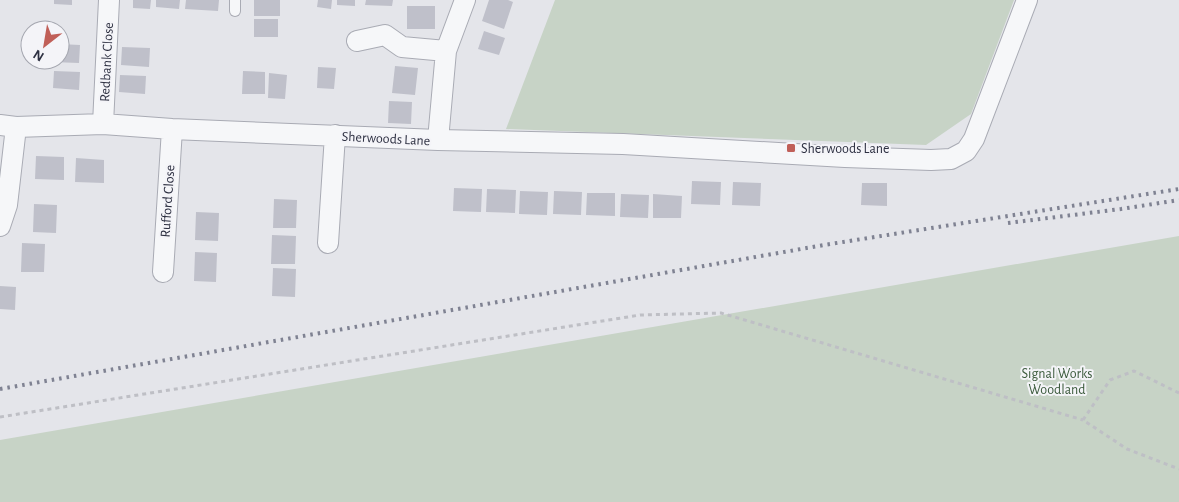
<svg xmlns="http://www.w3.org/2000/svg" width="1179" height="502" viewBox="0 0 1179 502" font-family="'Alegreya Sans',sans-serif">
<rect width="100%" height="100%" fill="#e4e5ea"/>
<path fill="#c7d3c6" d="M555 0H1014L971 114 926 145 506 129Z
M1179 236V502H0V440Z"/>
<path fill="#bfc0ca" d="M54 0H72V5L54 4Z
M133 0H151L150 9 133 8Z
M156 0H180L179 9 156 7Z
M186 0H219L218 11 185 9Z
M254 0H280V16H254Z
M318 0H332L331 9 317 7Z
M337 0H355V6L337 5Z
M366 0H393L392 6 365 5Z
M489 0H508L513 2 504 29 482 21Z
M407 6H435V29H407Z
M254 19H278V37H254Z
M484 31 505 38 499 55 478 49Z
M60 44 80 45 79 63 52 62V60H60Z
M122 47 150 48 149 67 121 65Z
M395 66 418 68 415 95 392 93Z
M318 67 336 68 334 89 317 88Z
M54 71 80 72 79 90 53 88Z
M243 71 265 72V94H242Z
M269 73 287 75 285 99 268 98Z
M120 75 146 76 145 94 119 92Z
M389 101 412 102 411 124 388 123Z
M36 156 64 157V180L35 179Z
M76 158 104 160V183L75 182Z
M692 181 721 182 720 205 691 204Z
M733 182 761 183 760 206 732 205Z
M862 183H887V206L861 205Z
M454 188 482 189 481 212 453 211Z
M487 189 516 190 515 213 486 212Z
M520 191 548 192 547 215 519 214Z
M554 191 582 192 581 215 553 214Z
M587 193H615V216L586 215Z
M621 194 649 195 648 218 620 217Z
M653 194 682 196 681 218H653Z
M274 199 297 200 296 228H273Z
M34 204 57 205 56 233 33 232Z
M196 212 219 213 218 241 195 240Z
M272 235 296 236 295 264H271Z
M22 243 45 244 44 272H21Z
M195 252 217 253 216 282 194 281Z
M273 268 296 269 295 297 272 296Z
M0 286 16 287 15 310 0 309Z"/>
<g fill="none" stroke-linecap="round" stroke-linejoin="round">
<g stroke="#a9abb4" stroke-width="12">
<path id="service" d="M235 11V0"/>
</g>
<g stroke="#a9abb4" stroke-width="22">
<path id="minor" d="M357 41 385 35 402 47 446 51
M103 124 109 0
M0 125 16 127 103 124 172 129 438 140 623 144 845 157 931 160 951 159 966 151 974 139 1027 0
M438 140 446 51 465 0
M0 226 7 205 16 127
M328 243 335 135
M163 272 172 129"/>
</g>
<path stroke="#bebfc5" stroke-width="3" stroke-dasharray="4 4" stroke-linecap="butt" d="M1179 393 1134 371 1110 380 1083 420 1127 449 1179 469
M0 417 640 315 721 313 1083 420"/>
<use href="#service" stroke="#f6f7f9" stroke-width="10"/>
<use href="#minor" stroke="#f6f7f9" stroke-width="20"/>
<path stroke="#7f8292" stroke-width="4" stroke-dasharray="2.5 5" stroke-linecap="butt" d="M1008 223 1121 209 1179 200
M0 389 824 245 1179 189"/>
</g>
<rect fill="#c05f58" stroke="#f4f4f8" stroke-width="2" x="786" y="143" width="10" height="10" rx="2.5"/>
<g text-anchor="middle" stroke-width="4" stroke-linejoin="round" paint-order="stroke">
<g font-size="14" fill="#2d3041" stroke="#f4f4f8">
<text transform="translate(106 62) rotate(-87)" y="5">Redbank Close</text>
<text transform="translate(386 138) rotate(3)" y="5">Sherwoods Lane</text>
<text transform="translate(167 201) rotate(-86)" y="5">Rufford Close</text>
</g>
<g font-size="14" fill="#2d3041" stroke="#f4f4f8" text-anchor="start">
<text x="801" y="153">Sherwoods Lane</text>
</g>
<g font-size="14" fill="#3c5b3d" stroke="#f4f4f8">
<text x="1057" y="378">Signal Works<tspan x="1057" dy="16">Woodland</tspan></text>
</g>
</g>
<g transform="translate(45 45) rotate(211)"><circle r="24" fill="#f4f4f8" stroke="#a4a6af"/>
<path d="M0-4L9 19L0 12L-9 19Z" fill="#c05f58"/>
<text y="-8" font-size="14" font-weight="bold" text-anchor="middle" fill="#2d3041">N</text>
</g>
</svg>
